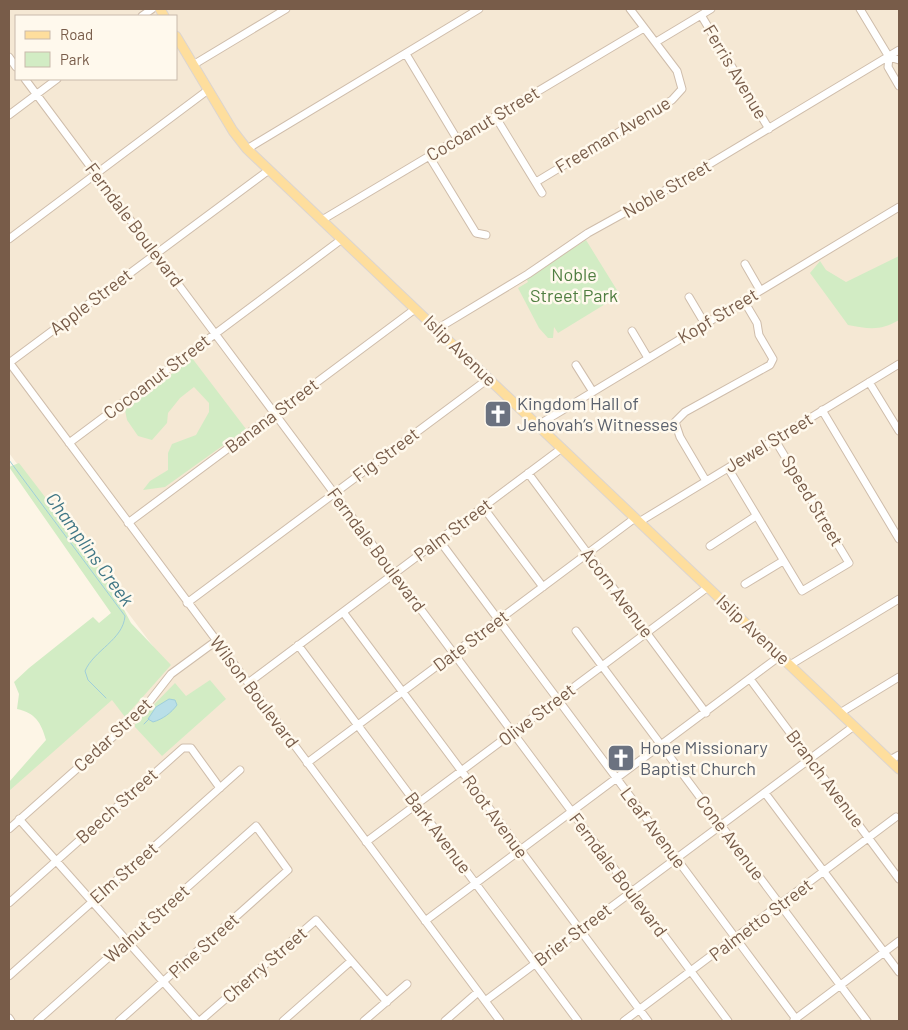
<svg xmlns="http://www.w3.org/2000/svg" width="908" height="1030" viewBox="0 0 908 1030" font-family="Barlow,sans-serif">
<rect width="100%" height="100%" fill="#fdf5e6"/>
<path fill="#f5e8d4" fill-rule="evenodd" d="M9 9H899V1021H9V790L158 653 9 453ZM16 16H176V79H16Z"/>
<path fill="#d2ecc4" d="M586 240 620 295 558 333 554 327 553 338H548L539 328 518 288 528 282 526 278Z
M899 256V320C881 331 869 329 848 325L810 273 820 261 826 270 846 282Z
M192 358 246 429 165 487 143 490 150 481 168 470V453L172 444 196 435 209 412V403L194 387 180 398 168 413 167 423 152 440 138 436 127 420 125 410Z
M19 463 107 578 131 623 171 665 125 717 112 700 9 791V782L46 740C41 722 35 713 17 709L19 694 14 682 29 668 93 617 99 623 111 613 9 467Z
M210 680 226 699 162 756 135 727V724L175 683 186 696Z"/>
<path fill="#b9dfe8" stroke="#9fceda" d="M169 699 175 700 177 705C171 713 163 719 153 722L148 719 156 707Z"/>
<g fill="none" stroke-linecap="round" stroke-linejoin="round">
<path stroke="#9fceda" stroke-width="1" d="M9 460 125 616C123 640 94 650 85 671L88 680 106 698
M144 724 149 719"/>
<g stroke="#cfbdab" stroke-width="9">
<path id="minor" d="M860 9 889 57 888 67 899 86
M701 15 769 129
M142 16 152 9
M656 42 711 9
M406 54 457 139
M9 57 16 67
M889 57 899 60
M193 65 286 9
M25 79 728 1021
M9 115 57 79
M495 116 542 193
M247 149 479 9
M429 156 476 233 486 235
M536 182 672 100 682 89 677 71 630 9
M322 220 644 28
M9 239 208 90
M745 264 760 290
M689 297 705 324
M437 329 528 274 588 233 673 186 899 50
M632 331 648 358
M9 362 500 1021
M9 363 269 170
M576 365 593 392
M869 382 899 431
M822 410 899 539
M538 425 899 207
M69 443 342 239
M728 468 802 591 849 563 775 440
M528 473 706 713
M706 481 680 437 675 422 685 412 770 365 773 359 759 335 757 323 744 301
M483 507 543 587
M639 522 899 364
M128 523 415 309
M439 540 796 1019
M710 546 756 516
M745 584 783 561
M187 603 488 379
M343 612 648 1021
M576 631 867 1021
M298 645 578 1021
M790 665 899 599
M750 679 899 879
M248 683 562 448
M840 713 899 677
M890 760 899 755
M307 763 635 518
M765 793 899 972
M19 819 198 1021
M9 829 142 711 171 674 216 641
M366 842 708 587
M9 903 183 748H191L220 788
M425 921 780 656
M9 976 240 770
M485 1001 854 726
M9 1018 11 1021
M794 1020 899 941
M37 1021 256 826 288 870 119 1021
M200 1021 316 920 387 1002
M283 1021 351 961
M364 1021 407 984
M445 1021 478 992
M624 1021 896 817"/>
</g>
<g stroke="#dcd5d0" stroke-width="11">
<path id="major" d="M160 9 164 16
M176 36 233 131 247 149 899 769"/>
</g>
<use href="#minor" stroke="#fff" stroke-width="7"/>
<use href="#major" stroke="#fede9d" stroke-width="9"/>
</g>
<defs>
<g id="church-square" transform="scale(1.4375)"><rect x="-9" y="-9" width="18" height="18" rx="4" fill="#6b7280" stroke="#fff9ed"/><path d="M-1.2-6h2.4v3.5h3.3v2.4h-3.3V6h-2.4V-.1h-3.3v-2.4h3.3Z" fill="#fff"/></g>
</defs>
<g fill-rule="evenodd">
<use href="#church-square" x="498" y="414"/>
<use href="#church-square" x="621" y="758"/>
</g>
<g text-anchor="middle" stroke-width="5" stroke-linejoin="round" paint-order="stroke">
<g font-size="18" fill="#785c49" stroke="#fff9ed">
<text transform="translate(735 72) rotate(59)" y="6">Ferris Avenue</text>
<text transform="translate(483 124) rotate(-31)" y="6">Cocoanut Street</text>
<text transform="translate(613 135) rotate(-31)" y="6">Freeman Avenue</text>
<text transform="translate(667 189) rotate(-30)" y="6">Noble Street</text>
<text transform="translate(134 225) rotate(53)" y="6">Ferndale Boulevard</text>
<text transform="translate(91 302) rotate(-37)" y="6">Apple Street</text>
<text transform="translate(718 316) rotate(-31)" y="6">Kopf Street</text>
<text transform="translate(460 351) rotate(44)" y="6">Islip Avenue</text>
<text transform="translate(157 377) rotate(-37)" y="6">Cocoanut Street</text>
<text transform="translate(272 416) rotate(-37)" y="6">Banana Street</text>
<text transform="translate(769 443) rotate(-31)" y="6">Jewel Street</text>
<text transform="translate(386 455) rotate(-37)" y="6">Fig Street</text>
<text transform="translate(812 501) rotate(59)" y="6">Speed Street</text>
<text transform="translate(453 530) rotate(-37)" y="6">Palm Street</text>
<text transform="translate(376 550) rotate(53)" y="6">Ferndale Boulevard</text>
<text transform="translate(617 593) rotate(53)" y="6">Acorn Avenue</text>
<text transform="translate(753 630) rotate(43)" y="6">Islip Avenue</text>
<text transform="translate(471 641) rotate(-37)" y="6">Date Street</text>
<text transform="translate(254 692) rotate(53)" y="6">Wilson Boulevard</text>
<text transform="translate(537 715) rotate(-37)" y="6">Olive Street</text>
<text transform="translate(113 735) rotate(-43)" y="6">Cedar Street</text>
<text transform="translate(825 779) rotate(53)" y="6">Branch Avenue</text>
<text transform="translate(117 806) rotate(-42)" y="6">Beech Street</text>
<text transform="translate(495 817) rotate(54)" y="6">Root Avenue</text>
<text transform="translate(653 828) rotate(53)" y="6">Leaf Avenue</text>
<text transform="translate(438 833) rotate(53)" y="6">Bark Avenue</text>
<text transform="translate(730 838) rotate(53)" y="6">Cone Avenue</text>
<text transform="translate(124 873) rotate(-41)" y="6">Elm Street</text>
<text transform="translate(618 875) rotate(53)" y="6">Ferndale Boulevard</text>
<text transform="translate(761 920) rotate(-37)" y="6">Palmetto Street</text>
<text transform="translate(147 924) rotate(-42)" y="6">Walnut Street</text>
<text transform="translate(573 935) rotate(-37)" y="6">Brier Street</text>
<text transform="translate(204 946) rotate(-42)" y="6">Pine Street</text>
<text transform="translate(265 965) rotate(-41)" y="6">Cherry Street</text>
</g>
<g font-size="18" fill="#507e41" stroke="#fff9ed">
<text x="574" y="281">Noble<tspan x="574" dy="21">Street Park</tspan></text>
</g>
<g font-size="18" fill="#5b616d" stroke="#fff9ed" text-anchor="start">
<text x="517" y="410">Kingdom Hall of<tspan x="517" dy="21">Jehovah’s Witnesses</tspan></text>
<text x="640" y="754">Hope Missionary<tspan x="640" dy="21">Baptist Church</tspan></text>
</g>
<g font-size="19" font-style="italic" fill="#3f7685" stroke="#fff9ed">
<text transform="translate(90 549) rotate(54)" y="7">Champlins Creek</text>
</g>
</g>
<rect width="908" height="1030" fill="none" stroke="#785c49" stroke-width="20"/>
<rect x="15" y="15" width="162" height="65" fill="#fff9ed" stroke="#c9baab"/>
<rect x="25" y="31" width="25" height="8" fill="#fede9d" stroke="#c9baab"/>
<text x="60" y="40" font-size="15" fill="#785c49">Road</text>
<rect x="25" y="52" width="25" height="15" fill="#d2ecc4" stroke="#c9baab"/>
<text x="60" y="65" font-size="15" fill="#785c49">Park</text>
</svg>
